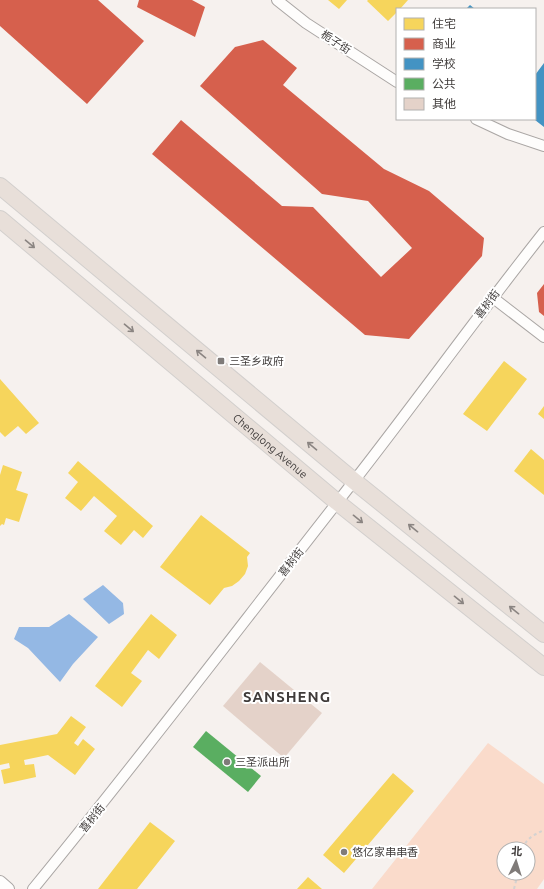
<svg xmlns="http://www.w3.org/2000/svg" width="544" height="889" viewBox="0 0 544 889" font-family="Ubuntu,'Noto Sans SC',sans-serif">
<rect width="100%" height="100%" fill="#f6f1ee"/>
<path fill="#fadbcb" fill-rule="evenodd" d="M488 743 544 784V879L537 889H372ZM504 849H528V873H504Z"/>
<path fill="#94b8e4" d="M103 585 123 603 124 614 109 624 83 599Z
M69 614 98 637 73 664 60 682 28 648 14 639 19 627H49Z"/>
<path fill="#f6d55c" d="M328 0H347L339 9Z
M368 0H408L400 9H397V12L388 21 367 1Z
M504 361 527 379 487 431 463 414Z
M0 379 39 423 26 434 18 426 5 437 0 432Z
M544 406V419L538 414Z
M531 449 544 460V495L514 471Z
M78 461 153 526 143 538 134 530 121 545 104 531 117 516 94 496 81 511 65 498 78 482 68 473Z
M3 465 22 472 16 490 28 494 19 522 6 518 4 525 2 524 0 526V475Z
M201 515 250 553 247 557 248 566 245 574 239 581 232 586 224 588 210 605 160 567Z
M151 614 177 635 159 659 148 650 131 673 142 681 122 707 95 686Z
M71 716 86 727 74 743 78 746 83 739 95 749 75 775 48 755 24 760 25 765 34 764 36 777 4 784 1 770 10 768 9 763 0 765V745L57 734Z
M393 773 414 791 344 873 323 855Z
M150 822 175 841 137 889H98Z
M308 877 322 889H297Z"/>
<path fill="#d6604d" d="M0 0H98L144 41 87 104 0 26Z
M139 0H192L205 7 195 37 137 7Z
M263 40 297 68 283 85 384 169 429 191 484 238 482 256 409 339 365 335 152 154 181 120 282 206 313 207 381 277 412 248 368 201 322 194 200 86 235 47Z
M544 284V316L539 312 537 293Z"/>
<path fill="#4393c3" d="M470 5 475 9H466Z
M544 63V127L535 120V75Z"/>
<path fill="#5aae61" d="M206 731 261 776 248 792 193 747Z"/>
<path fill="#e4d2c9" d="M260 662 322 713 284 758 223 706Z"/>
<g fill="none" stroke-linecap="round" stroke-linejoin="round">
<g stroke="#aaa6a4" stroke-width="12">
<path id="minor" d="M277 0 306 23 397 82
M476 119 508 134 544 146
M492 297 544 337
M33 889C143 755 247 617 354 481 418 399 479 314 544 232"/>
</g>
<g stroke="#aaa6a4" stroke-width="14">
<path id="tertiary" d="M0 882 8 889"/>
</g>
<g stroke="#d2cfcd" stroke-width="18">
<g id="trunk">
<path d="M0 186 354 481 544 634"/>
<path id="s1" d="M0 219 337 502 544 667"/>
</g>
</g>
<path stroke="#d4d2d1" stroke-width="2" stroke-dasharray="3 3" stroke-linecap="butt" d="M523 849C526 838 534 835 544 830
M514 889 518 873"/>
<use href="#minor" stroke="#fefdfc" stroke-width="10"/>
<use href="#tertiary" stroke="#fefdfc" stroke-width="12"/>
<use href="#trunk" stroke="#e8dfd9" stroke-width="16"/>
</g>
<defs><path id="oneway-shaft" d="M-6 0H5M1.5-3L5.5 0L1.5 3" fill="none" stroke-width="1.6" stroke-linecap="round" stroke-linejoin="round"/></defs>
<g stroke="#8b8582">
<use href="#oneway-shaft" transform="translate(30 244) rotate(40)"/>
<use href="#oneway-shaft" transform="translate(129 328) rotate(40)"/>
<use href="#oneway-shaft" transform="translate(201 354) rotate(-140)"/>
<use href="#oneway-shaft" transform="translate(312 446) rotate(-140)"/>
<use href="#oneway-shaft" transform="translate(358 519) rotate(39)"/>
<use href="#oneway-shaft" transform="translate(413 528) rotate(-141)"/>
<use href="#oneway-shaft" transform="translate(459 600) rotate(39)"/>
<use href="#oneway-shaft" transform="translate(514 610) rotate(-141)"/>
</g>
<g fill="#7f7b79" stroke="#fff" stroke-width="1.5">
<rect x="217" y="357" width="8" height="8" rx="2"/>
<circle cx="227" cy="762" r="4"/>
<circle cx="344" cy="852" r="4"/>
</g>
<g text-anchor="middle" stroke-width="4" stroke-linejoin="round" paint-order="stroke">
<g font-size="11" fill="#3f3b3a" stroke="#fff">
<text transform="translate(336 42) rotate(33)" y="4">栀子街</text>
<text transform="translate(487 304) rotate(-53)" y="4">喜树街</text>
<text dy="4" stroke="none"><textPath href="#s1" startOffset="353">Chenglong Avenue</textPath></text>
<text transform="translate(291 562) rotate(-52)" y="4">喜树街</text>
<text transform="translate(92 818) rotate(-51)" y="4">喜树街</text>
</g>
<g font-size="11" fill="#3f3b3a" stroke="#fff" text-anchor="start">
<text x="229" y="365">三圣乡政府</text>
<text x="235" y="766">三圣派出所</text>
<text x="352" y="856">悠亿家串串香</text>
</g>
<g font-size="15" font-weight="bold" letter-spacing="1" fill="#3f3b3a" stroke="#fff">
<text x="287" y="702">SANSHENG</text>
</g>
</g>
<rect x="396" y="8" width="140" height="112" fill="#ffffff" stroke="#b2b1b0"/>
<rect x="404" y="18" width="20" height="12" fill="#f6d55c" stroke="#b2b1b0"/>
<text x="432" y="28" font-size="12" fill="#3f3b3a">住宅</text>
<rect x="404" y="38" width="20" height="12" fill="#d6604d" stroke="#b2b1b0"/>
<text x="432" y="48" font-size="12" fill="#3f3b3a">商业</text>
<rect x="404" y="58" width="20" height="12" fill="#4393c3" stroke="#b2b1b0"/>
<text x="432" y="68" font-size="12" fill="#3f3b3a">学校</text>
<rect x="404" y="78" width="20" height="12" fill="#5aae61" stroke="#b2b1b0"/>
<text x="432" y="88" font-size="12" fill="#3f3b3a">公共</text>
<rect x="404" y="98" width="20" height="12" fill="#e4d2c9" stroke="#b2b1b0"/>
<text x="432" y="108" font-size="12" fill="#3f3b3a">其他</text>
<g transform="translate(516 861) rotate(4)"><circle r="19" fill="#ffffff" stroke="#b2b1b0"/>
<path d="M0-3L7 15L0 10L-7 15Z" fill="#7f7b79"/>
<text y="-6" font-size="11" font-weight="bold" text-anchor="middle" fill="#3f3b3a">北</text>
</g>
</svg>
